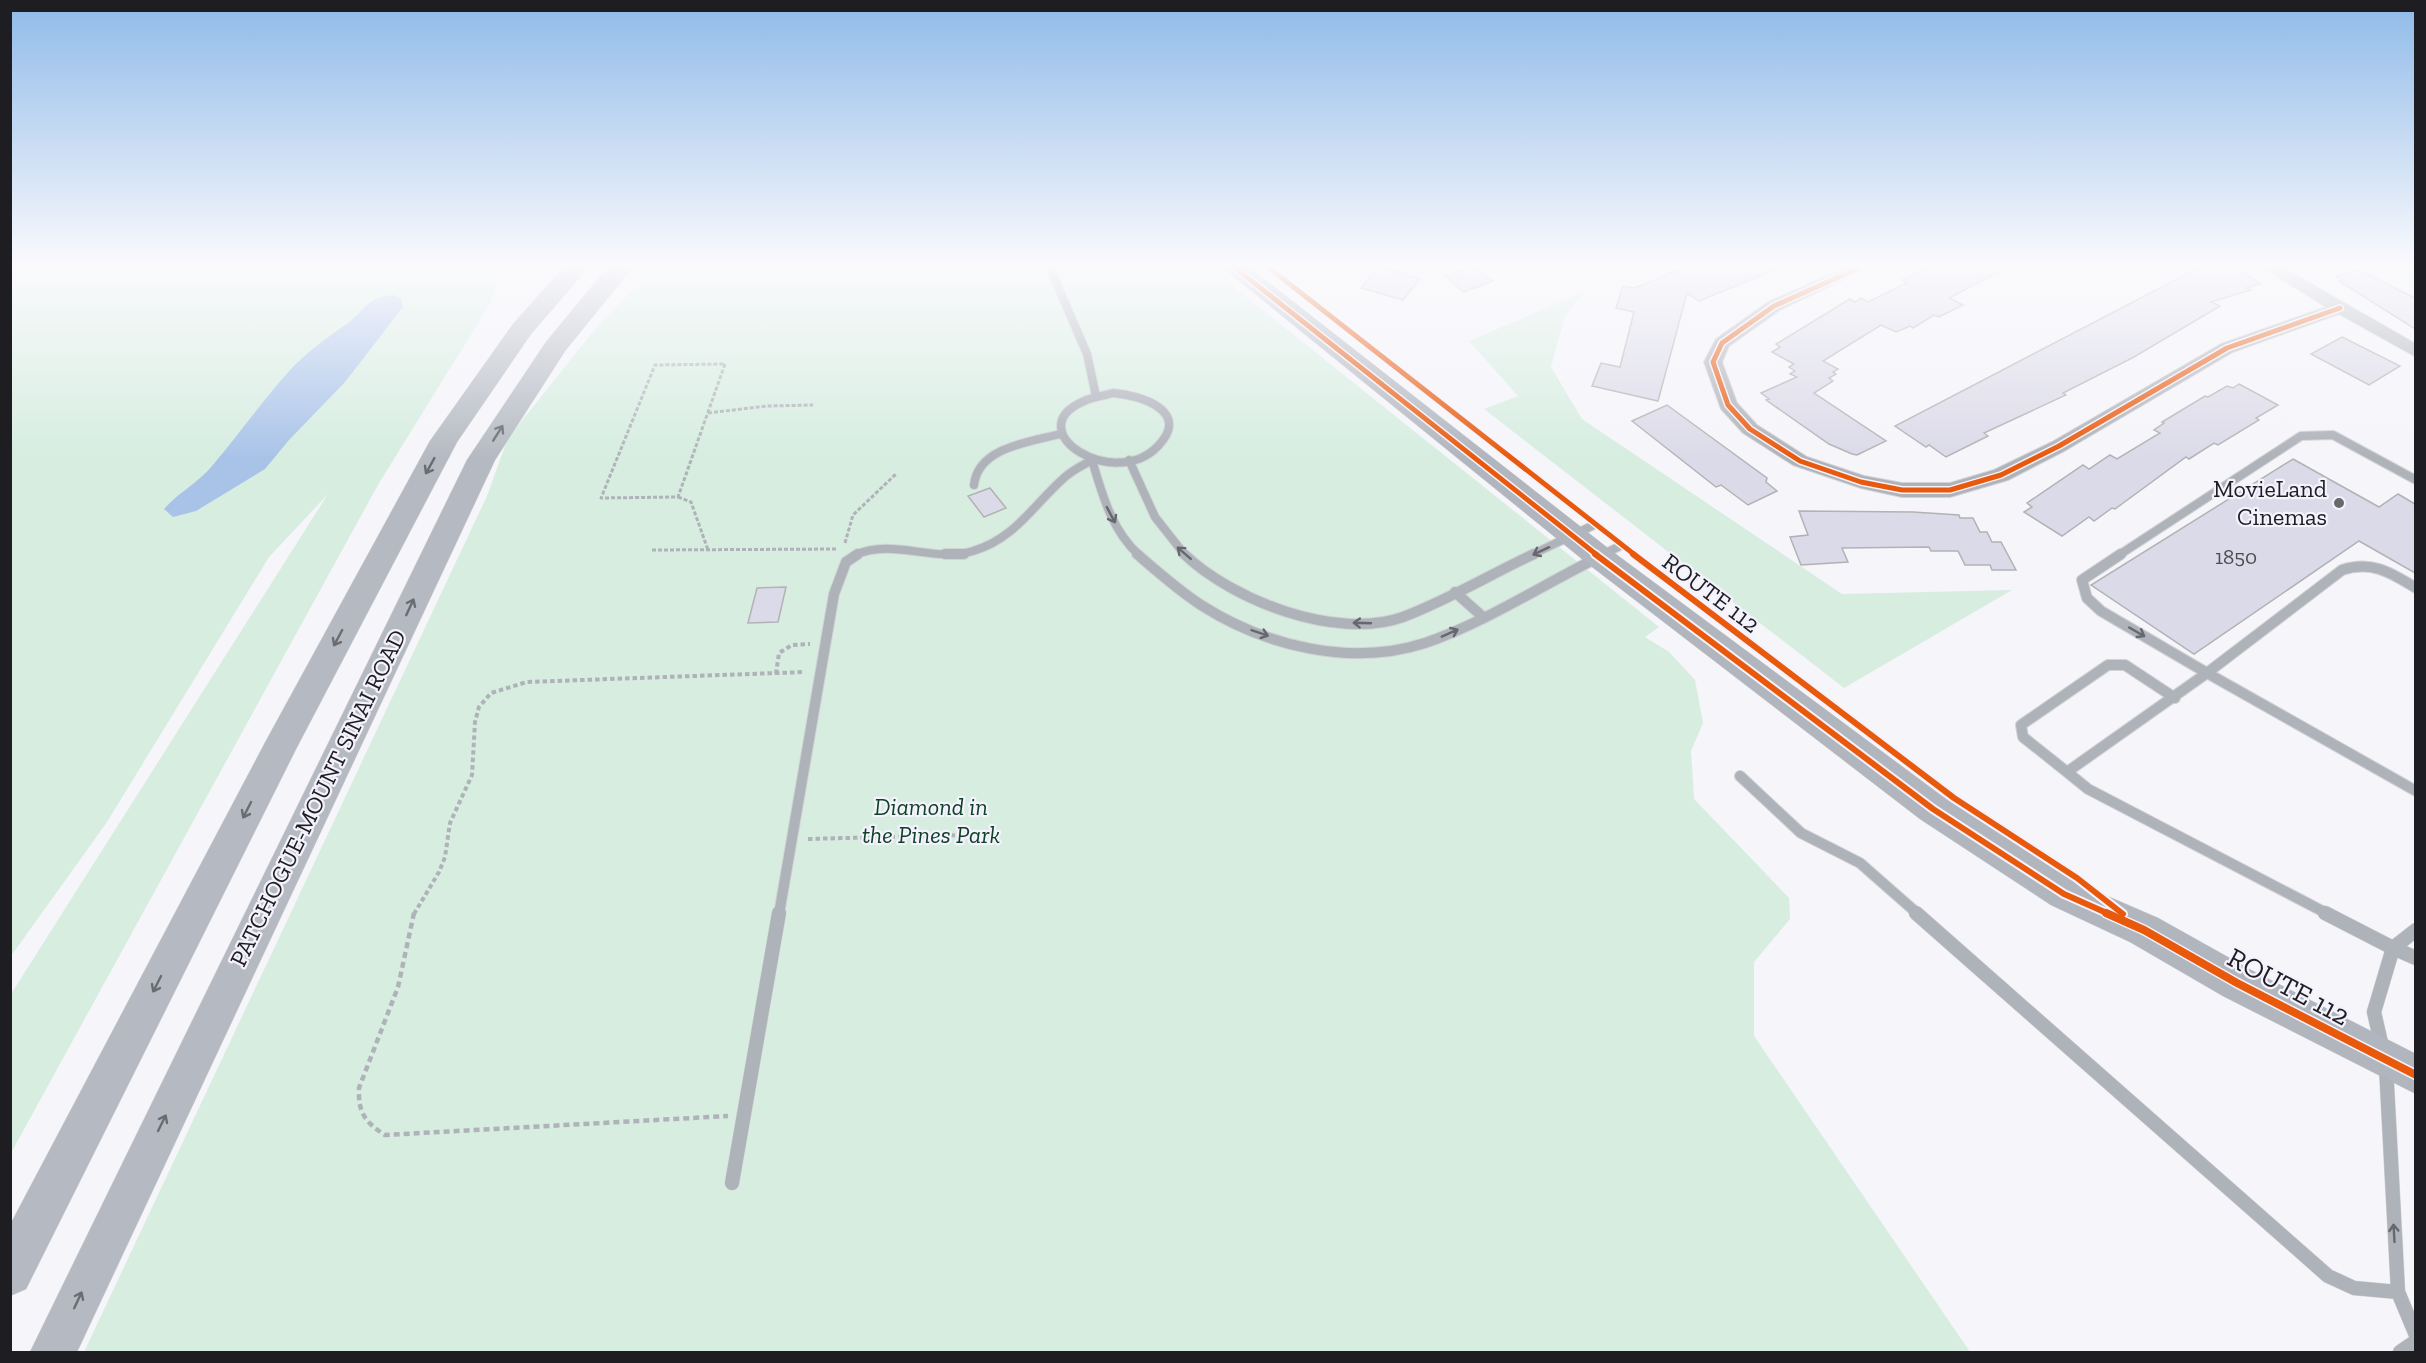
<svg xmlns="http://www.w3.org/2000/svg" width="2426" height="1363" viewBox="0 0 2426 1363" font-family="'Zilla Slab',serif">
<rect width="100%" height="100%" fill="#f5f5fa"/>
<path fill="#d6ede0" d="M11 267H502L490 304 379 483 11 1153V994L328 494 269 557 107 822 11 956Z
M657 267H1209L1659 627 1645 637 1669 652 1695 680 1703 723 1691 751 1694 799 1789 898 1790 919 1754 962V1036L1970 1352H84L487 496 508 438 600 323Z
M2379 267H2415V286Z
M1586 291 1565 316 1551 367 1582 419 1842 594 2012 590 1844 688 1484 409 1518 396 1469 341Z"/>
<path fill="#a9c3e8" d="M393 295 401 298 403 307 345 382 289 440 265 469 196 511 173 517 164 509C179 492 199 482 212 466 239 434 263 400 291 369 308 351 328 337 348 323 367 308 366 298 393 295Z"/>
<path fill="#dbdae8" stroke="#b2b2b6" stroke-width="1.5" d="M1378 267H1381L1420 279 1403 300 1361 288Z
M1472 267 1493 281 1464 292 1445 276Z
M1686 267H1782L1699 301 1687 293 1658 401 1592 386 1601 363 1620 367 1634 312 1616 308 1623 286 1635 288Z
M1928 267H2008L1949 298 1963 305 1939 317 1934 315 1913 328 1910 326 1896 332 1881 325 1823 361 1838 369 1833 372 1836 374 1829 378 1833 381 1814 393 1886 441 1857 455 1852 454 1829 444 1766 400 1769 399 1761 393 1797 377 1790 374 1795 371 1789 367 1794 364 1772 352 1780 347 1776 344 1850 299 1855 302 1861 298 1868 302 1907 283 1902 280Z
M2200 267H2235L2261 284 2246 288 2251 290 2211 302 2220 306 2134 357 2063 393 2066 395 1984 433 1988 436 1946 457 1929 445 1926 447 1895 426Z
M2359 270 2415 298V329L2339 281H2343L2335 276Z
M2342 337 2400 366 2369 385 2311 354Z
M2239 384 2278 405 2256 418 2259 420 2218 445 2214 443 2189 459 2186 457 2115 509 2112 508 2094 521 2089 517 2062 536 2024 512 2032 507 2027 503 2083 465 2089 469 2110 455 2117 459 2160 433 2154 430 2164 423 2162 422 2205 396 2208 397 2227 386 2233 388Z
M1667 405 1767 478 1766 482 1777 491 1748 505 1721 485 1716 487 1632 421Z
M2293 459 2379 507 2398 494 2415 504V573L2359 541 2194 654 2091 585Z
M990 488 1006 508 984 517 968 496Z
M1799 511 1913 512 1959 515 1960 518H1973L1980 532H1987L1992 542H2001L2016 570H1992L1990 565H1965L1958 551H1931L1929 547 1842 548 1848 562 1801 565 1790 537 1808 535Z
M786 587 778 622 748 623 757 588Z"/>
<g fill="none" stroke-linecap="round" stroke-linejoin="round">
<g stroke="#d3d3d6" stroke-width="10">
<path id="lane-far2" d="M1050 268 1087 354 1096 396
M1113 393C1140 395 1192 411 1158 446 1114 492 1019 431 1082 402 1091 397 1103 396 1113 393Z
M1092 460C1102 494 1112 531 1139 555
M1129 460 1155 517 1185 555
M974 485C978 447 1030 442 1060 434
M855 555C893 538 934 563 973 551 1015 539 1034 504 1065 477 1073 470 1083 465 1092 460
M1531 555 1594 525
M1602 555 1620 546
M2119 555 2301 436 2333 435 2416 480"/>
</g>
<g stroke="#d3d3d6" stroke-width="12">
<path id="lane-far1" d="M945 554H964
M1137 554C1158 572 1178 590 1201 605 1265 646 1351 667 1425 643 1485 623 1547 582 1605 554
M1184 554C1232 600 1336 641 1403 617 1448 600 1491 574 1534 554
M2121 554 2082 580 2087 598 2101 611 2207 673 2342 570C2372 560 2391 573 2416 588
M1455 592 1483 617
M2067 772 2023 737 2021 725 2108 665H2125L2175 698
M1740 776 1801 833 1860 863 1918 914
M779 914 834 594 846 562 858 554
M2328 914 2088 789 2067 772 2207 673 2416 791"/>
</g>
<g stroke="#d3d3d6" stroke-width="15">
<path id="lane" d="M1916 913 2328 1276 2354 1288 2398 1292
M2325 913 2393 948 2416 930
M2382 1047 2374 1012 2393 948 2416 958
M2386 1066 2398 1292 2416 1335
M732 1183 779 913
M2400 1352 2416 1341"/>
</g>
<g stroke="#d3d3d6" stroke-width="2">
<path id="street" d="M1847 267H1869L1780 310 1729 346 1722 362 1737 403 1757 425 1807 457 1864 476 1902 483H1950L1994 470 2052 442 2221 344 2326 307 2262 267H2282L2416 344V357L2339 314 2233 352 2066 450 2008 480 1950 497H1902L1861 488 1793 465 1743 433 1721 409 1704 362 1716 339 1768 302Z"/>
</g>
<g stroke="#d3d3d6" stroke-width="1">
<path id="primary" d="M1222 267H1249L1609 549 1946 799 2077 883 2158 918 2251 970 2416 1054V1094L2223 996 2130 942 2051 905 1920 819 1587 563Z"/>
</g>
<g stroke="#d3d3d6" stroke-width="1">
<path id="highway" d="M564 267H589L531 334 457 442 296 749 26 1289 10 1296V1225L267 739 430 441 513 324Z
M608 267H633L565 351 495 460 77 1352H30L467 460 546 342Z"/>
</g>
<path stroke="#afb3b9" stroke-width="3" stroke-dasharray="4 2" stroke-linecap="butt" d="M725 364 678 497 601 498 655 365Z
M708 413 767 406 813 405
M678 497 691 502 708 550
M845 543 853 515 897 473
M652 550 838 549"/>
<path stroke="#afb3b9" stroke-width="4" stroke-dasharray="4.5 3" stroke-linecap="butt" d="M776 674 779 653 792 645 810 644
M808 839 961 835
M414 914 439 872 445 857 450 823 472 775 475 722 479 707 491 693 527 682 805 672"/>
<path stroke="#afb3b9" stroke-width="4.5" stroke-dasharray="6 4" stroke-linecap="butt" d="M414 913 398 987 359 1088C358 1113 365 1122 385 1135L728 1116"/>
<use href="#lane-far2" stroke="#aeb2b9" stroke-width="8"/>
<use href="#lane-far1" stroke="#aeb2b9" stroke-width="10"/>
<use href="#lane" stroke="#aeb2b9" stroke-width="14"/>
<use href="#street" fill="#aeb2b9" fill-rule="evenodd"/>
<use href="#primary" fill="#b0b5be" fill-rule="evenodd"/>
<use href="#highway" fill="#b5bac2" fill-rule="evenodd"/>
<g stroke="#f3f2fd" stroke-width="8">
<path id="cycleway-far2" d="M1234 267 1597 555
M1268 267 1635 555
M1861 267 1774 306 1722 343 1713 362 1728 405 1750 429 1800 461 1861 482 1902 490H1950L2001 475 2059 446 2227 348 2340 308"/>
</g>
<g stroke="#f3f2fd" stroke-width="10">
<path id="cycleway-far1" d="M1595 554 1933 809 2064 894 2109 914
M1633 554 1954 798 2077 878 2123 914"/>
</g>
<g stroke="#f3f2fd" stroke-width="11">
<path id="cycleway" d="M2106 913 2144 930 2237 983 2416 1075"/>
</g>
<use href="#cycleway-far2" stroke="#e8590c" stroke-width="5"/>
<use href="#cycleway-far1" stroke="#e8590c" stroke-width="6"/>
<use href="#cycleway" stroke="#e8590c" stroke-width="8"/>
</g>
<defs><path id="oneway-shaft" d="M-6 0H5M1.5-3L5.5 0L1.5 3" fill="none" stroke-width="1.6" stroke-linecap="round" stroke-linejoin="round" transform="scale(1.5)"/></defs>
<g stroke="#6a6c72">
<use href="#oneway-shaft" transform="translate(498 433) rotate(-58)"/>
<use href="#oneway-shaft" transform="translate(430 466) rotate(119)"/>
<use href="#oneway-shaft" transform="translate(410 607) rotate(-65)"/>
<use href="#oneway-shaft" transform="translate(338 638) rotate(118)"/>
<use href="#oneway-shaft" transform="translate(247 810) rotate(117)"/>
<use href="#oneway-shaft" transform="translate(157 984) rotate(117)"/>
<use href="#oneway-shaft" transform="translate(162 1123) rotate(-64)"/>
<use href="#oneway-shaft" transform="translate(78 1300) rotate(-65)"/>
</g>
<g stroke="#66686d">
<use href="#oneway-shaft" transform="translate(1111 515) rotate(62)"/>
<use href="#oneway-shaft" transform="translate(1541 551) rotate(155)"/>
<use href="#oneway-shaft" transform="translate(1184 553) rotate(-139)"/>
<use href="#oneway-shaft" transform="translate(1362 623) rotate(-178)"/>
<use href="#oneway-shaft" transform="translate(2137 632) rotate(30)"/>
<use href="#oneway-shaft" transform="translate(1260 633) rotate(19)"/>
<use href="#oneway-shaft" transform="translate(1450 633) rotate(-24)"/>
<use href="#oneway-shaft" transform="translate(2394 1233) rotate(-93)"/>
</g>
<linearGradient id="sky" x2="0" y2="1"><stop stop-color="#8fbae8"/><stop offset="0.58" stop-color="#fafafd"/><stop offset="1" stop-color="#fafafd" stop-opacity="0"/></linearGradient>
<rect width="2426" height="458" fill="url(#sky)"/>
<circle fill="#69696d" stroke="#f3f2fd" stroke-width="2" cx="2339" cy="503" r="6"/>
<g text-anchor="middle" stroke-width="4.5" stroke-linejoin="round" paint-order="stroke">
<g font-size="21" fill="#4d4c53">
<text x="2236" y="564">1850</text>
</g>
<g font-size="24" fill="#1e1d21" stroke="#f3f2fd" text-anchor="end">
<text x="2327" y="497">MovieLand<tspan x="2327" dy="28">Cinemas</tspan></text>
</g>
<g font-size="24" fill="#1e1d21" stroke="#f3f2fd">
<text transform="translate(1711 593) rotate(37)" y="8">ROUTE 112</text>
<text transform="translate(318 798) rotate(-64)" y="8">PATCHOGUE-MOUNT SINAI ROAD</text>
</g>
<g font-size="24" font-style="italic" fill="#104026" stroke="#f3f2fd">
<text x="931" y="815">Diamond in<tspan x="931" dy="28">the Pines Park</tspan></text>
</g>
<g font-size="28" fill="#1e1d21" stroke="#f3f2fd">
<text transform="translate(2289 986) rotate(28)" y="10">ROUTE 112</text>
</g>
</g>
<rect width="2426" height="1363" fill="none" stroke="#1e1d21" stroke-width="24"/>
</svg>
